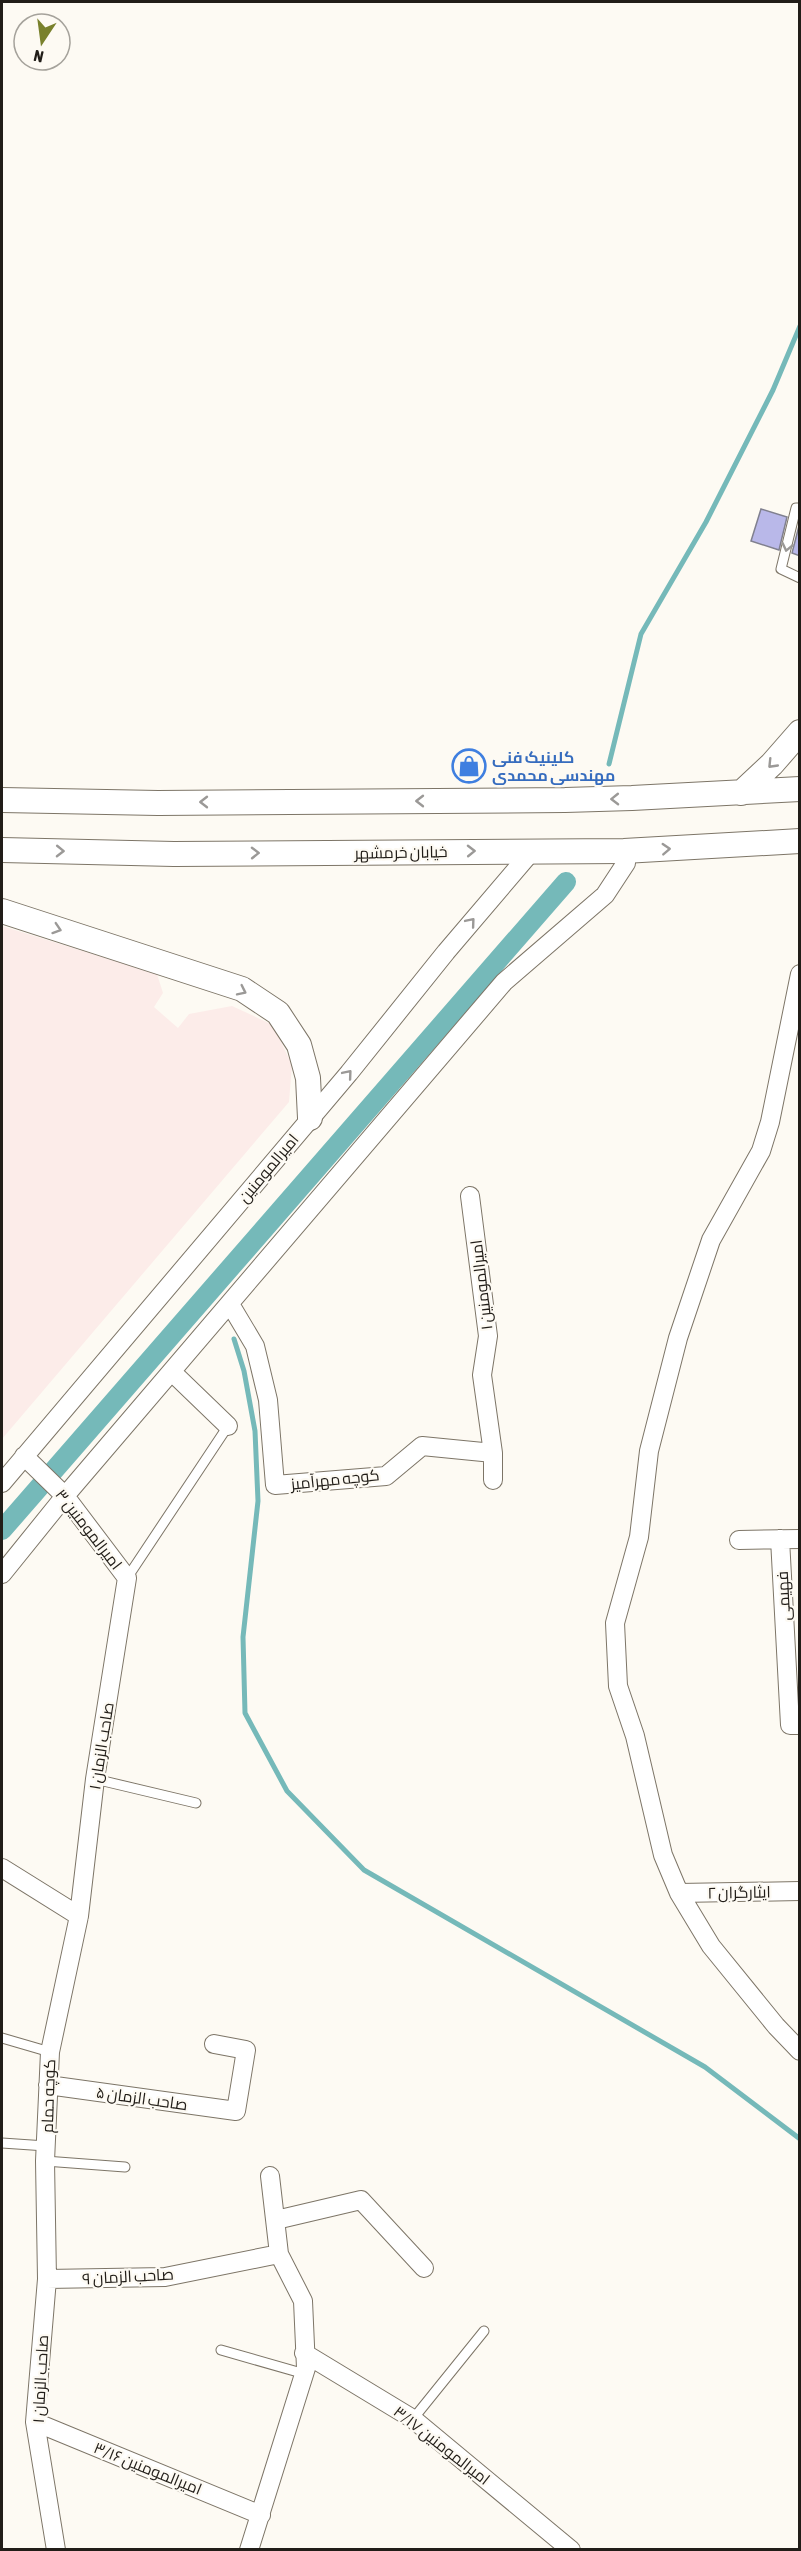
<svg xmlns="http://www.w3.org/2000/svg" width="801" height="2551" viewBox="0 0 801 2551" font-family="'Asap Condensed',Cairo,sans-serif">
<rect width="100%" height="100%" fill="#fdfaf3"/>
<path fill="#fcece9" d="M2 926 157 974 163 993 154 1007 178 1028 189 1014 232 1006 273 1025 292 1065 289 1102 2 1439Z"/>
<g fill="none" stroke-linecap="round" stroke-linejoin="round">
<path stroke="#75b9b9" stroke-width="5" d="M609 764 641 634 706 522 773 390 800 326
M234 1339 244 1371 255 1431 258 1501 243 1637 245 1713 287 1791 364 1870 705 2067 800 2139"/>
<path stroke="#75b9b9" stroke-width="20" d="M2 1530 566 882"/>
</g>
<path fill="#b9b8e9" stroke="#80808f" stroke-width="1.5" d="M761 509 787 517 779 550 751 541Z
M800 522V556L792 553Z"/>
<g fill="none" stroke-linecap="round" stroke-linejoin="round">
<g stroke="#7d7567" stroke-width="11">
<path id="service" d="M800 508H796L781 569 800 578
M127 1578 228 1426
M95 1779 196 1803
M2 2038 50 2052
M2 2143 46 2146
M45 2161 125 2167
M221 2350 305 2374
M413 2419 484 2331"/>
</g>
<g stroke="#7d7567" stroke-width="20">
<path id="minor" d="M800 974 770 1122 761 1151 711 1240 678 1338 649 1451 639 1537 615 1623 618 1686 635 1736 663 1855 679 1893 711 1946 776 2026 800 2051
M470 1196 488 1336 482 1375 493 1453V1480
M230 1304 255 1346 268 1400 275 1485 386 1476 422 1446 493 1453
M172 1372 228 1426
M24 1456 65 1496 127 1578 95 1779 79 1916 50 2052 45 2161 47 2279 35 2422 56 2550
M2 1483 349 1073 446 952 532 851
M780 1539 790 1725H800
M739 1540 800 1539
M2 1574 65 1496 504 982 605 895 626 863 624 851
M2 1868 79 1916
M679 1893 800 1891
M48 2085 236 2111 246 2050 214 2044
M276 2220 361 2200 424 2268
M47 2279 165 2277 279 2254
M304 2353 413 2419 571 2550
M35 2422 261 2515
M249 2550 306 2368 303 2301 279 2254 270 2176"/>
</g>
<g stroke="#7d7567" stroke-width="26">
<path id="secondary" d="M741 793 772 764 800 732
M2 800 158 803 565 800 632 798 800 789
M2 850 174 854 624 851 800 841
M2 911 242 989 278 1013 299 1045 308 1078 310 1118"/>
</g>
<use href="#service" stroke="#fff" stroke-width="9"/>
<use href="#minor" stroke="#fff" stroke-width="18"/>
<use href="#secondary" stroke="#fff" stroke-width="24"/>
</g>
<defs><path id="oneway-chevron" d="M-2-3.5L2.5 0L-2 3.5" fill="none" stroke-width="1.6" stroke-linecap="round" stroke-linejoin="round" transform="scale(1.5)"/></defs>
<g stroke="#9b9997">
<use href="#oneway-chevron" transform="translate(787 547) rotate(103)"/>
<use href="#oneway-chevron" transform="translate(772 764) rotate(134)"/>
<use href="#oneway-chevron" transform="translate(615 799) rotate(179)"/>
<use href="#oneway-chevron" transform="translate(420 801) rotate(180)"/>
<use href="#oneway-chevron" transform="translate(204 802) rotate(180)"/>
<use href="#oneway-chevron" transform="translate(666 849) rotate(-3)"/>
<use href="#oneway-chevron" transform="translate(60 851) rotate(1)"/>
<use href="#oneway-chevron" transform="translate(471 851) rotate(-1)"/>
<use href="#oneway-chevron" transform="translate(255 853) rotate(-1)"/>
<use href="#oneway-chevron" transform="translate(471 922) rotate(-50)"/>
<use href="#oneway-chevron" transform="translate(57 929) rotate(18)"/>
<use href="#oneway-chevron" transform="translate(242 991) rotate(26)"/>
<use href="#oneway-chevron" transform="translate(348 1074) rotate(-50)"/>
</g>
<defs>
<g id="shop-ring" transform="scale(1.725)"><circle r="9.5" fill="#fdfaf3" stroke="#3f7fe0" stroke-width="1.5"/><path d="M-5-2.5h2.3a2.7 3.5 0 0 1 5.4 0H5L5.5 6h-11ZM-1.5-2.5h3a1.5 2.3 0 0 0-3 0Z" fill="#3f7fe0"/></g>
</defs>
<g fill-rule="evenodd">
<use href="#shop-ring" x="469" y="766"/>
</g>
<g text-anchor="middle" stroke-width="4.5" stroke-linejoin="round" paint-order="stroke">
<g font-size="16" font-weight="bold" fill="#366cbe" stroke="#fdfaf3" text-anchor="start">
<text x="492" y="763">کلینیک فنی<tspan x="492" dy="18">مهندسی محمدی</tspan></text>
</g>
<g font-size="16" fill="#211d18" stroke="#fdfaf3">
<text transform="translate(401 852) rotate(-1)" y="6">خیابان خرمشهر</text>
<text transform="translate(268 1168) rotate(-50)" y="6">امیرالمومنین</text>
<text transform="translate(481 1285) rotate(-97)" y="6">امیرالمومنین ۱</text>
<text transform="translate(335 1479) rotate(-6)" y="6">کوچه مهرآمیز</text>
<text transform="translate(89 1529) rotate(52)" y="6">امیرالمومنین ۳</text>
<text transform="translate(783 1596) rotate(-93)" y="6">فهیمی</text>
<text transform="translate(101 1746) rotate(-81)" y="6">صاحب الزمان ۱</text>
<text transform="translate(739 1892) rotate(-1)" y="6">ایثارگران ۲</text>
<text transform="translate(48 2096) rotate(-88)" y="6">کوچه حمام</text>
<text transform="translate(142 2098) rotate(8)" y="6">صاحب الزمان ۵</text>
<text transform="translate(128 2276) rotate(-3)" y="6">صاحب الزمان ۹</text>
<text transform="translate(40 2379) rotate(-87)" y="6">صاحب الزمان ۱</text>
<text transform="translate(442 2445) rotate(38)" y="6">امیرالمومنین ۳/۱۷</text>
<text transform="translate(148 2468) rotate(22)" y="6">امیرالمومنین ۳/۱۶</text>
</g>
</g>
<rect width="801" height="2551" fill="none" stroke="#211d18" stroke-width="6"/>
<g transform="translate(42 42) rotate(193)"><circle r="28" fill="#fdfaf3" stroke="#a5a29b" stroke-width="1.5"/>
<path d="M0-4.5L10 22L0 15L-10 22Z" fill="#79812c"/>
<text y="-9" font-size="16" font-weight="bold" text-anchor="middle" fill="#211d18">N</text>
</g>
</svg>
